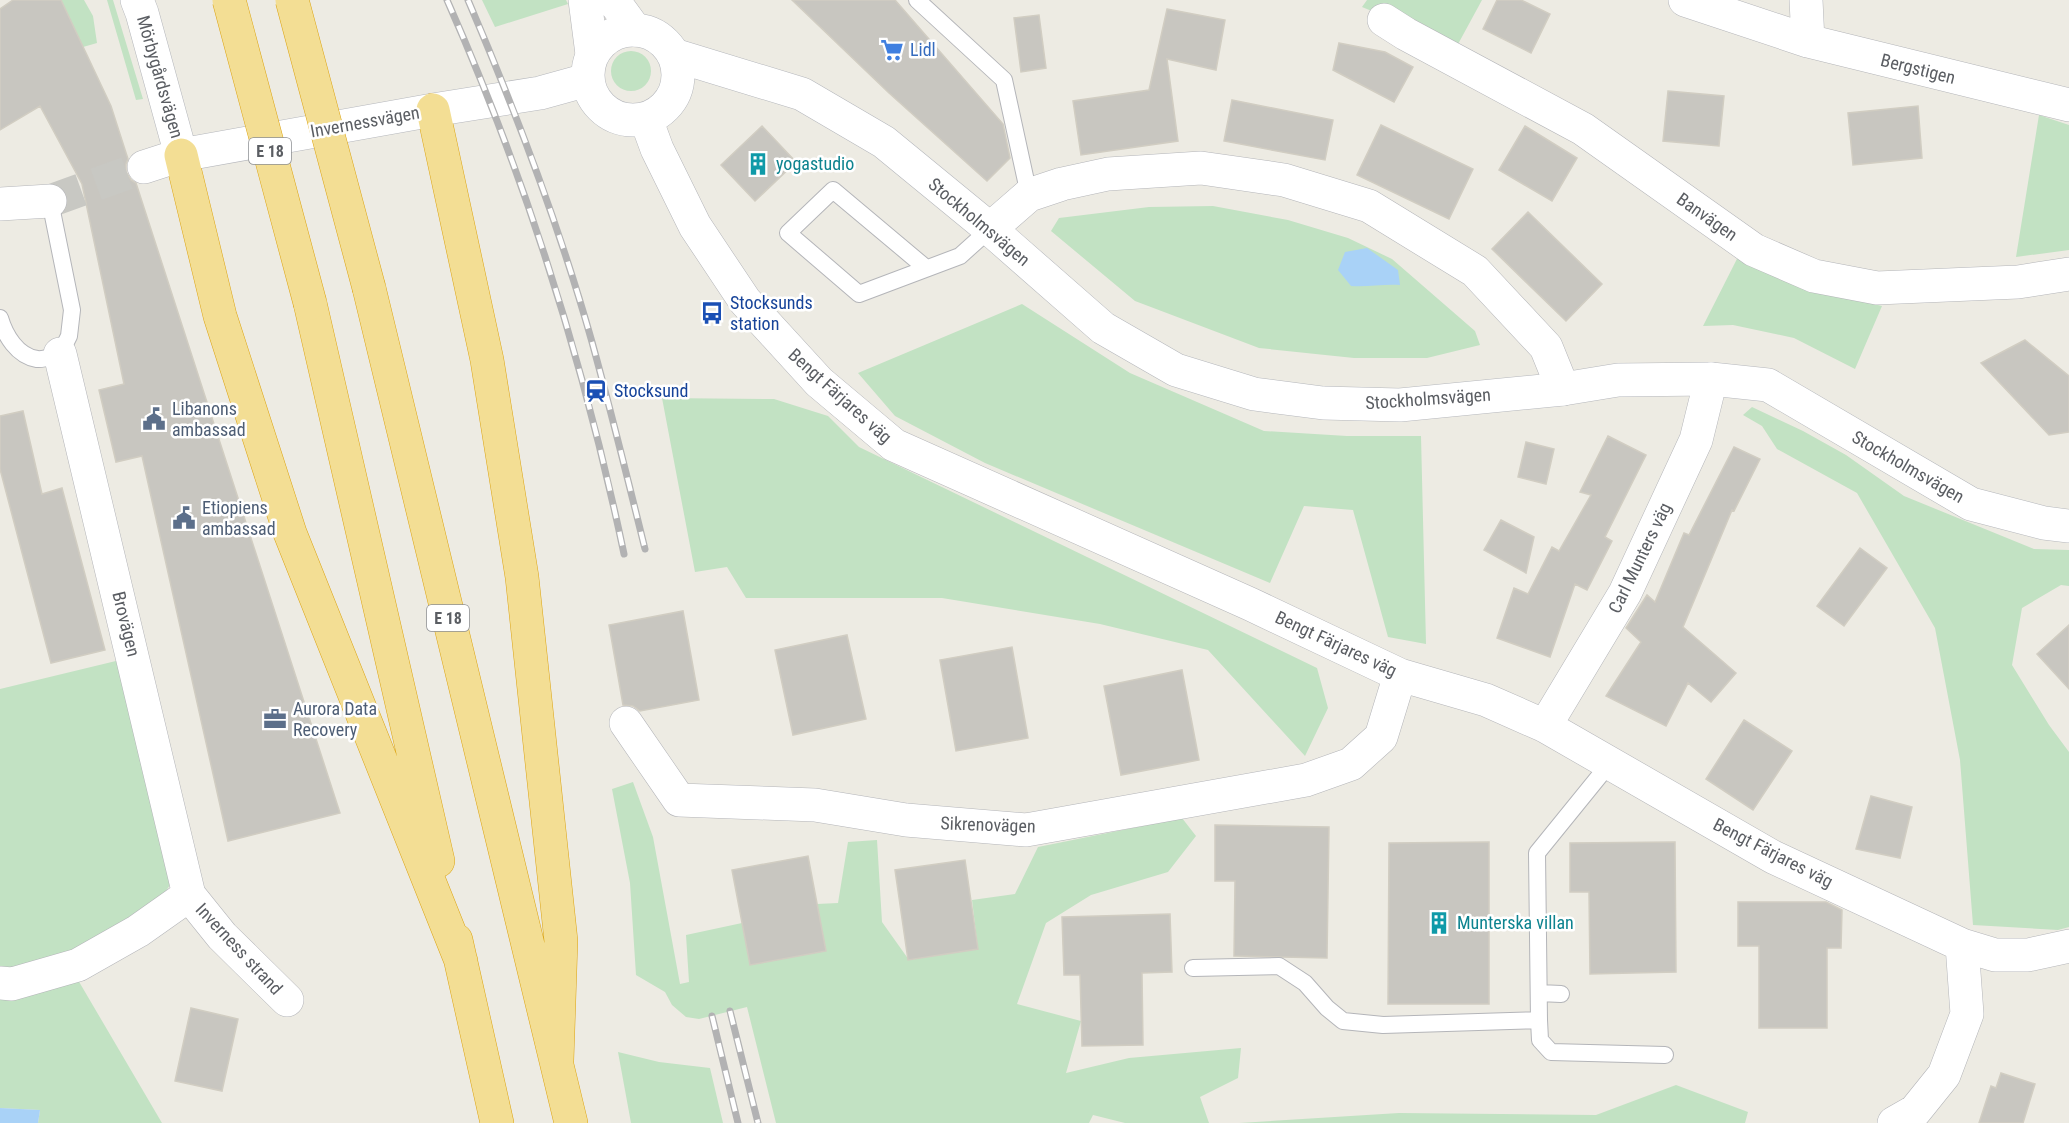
<svg xmlns="http://www.w3.org/2000/svg" width="2069" height="1123" viewBox="0 0 2069 1123" font-family="'Roboto Condensed',sans-serif">
<rect width="100%" height="100%" fill="#edebe3"/>
<path fill="#c2e2c3" d="M61 0H84L93 16 97 43 83 47Z
M107 0H113L143 99 136 100Z
M482 0H566L568 4 495 27Z
M1367 0H1482L1457 46 1362 7Z
M611 71a20 20 0 1 1 40 0a20 20 0 1 1-40 0Z
M2039 115 2069 125V250L2016 257Z
M1213 206 1288 220 1348 238 1392 259 1475 331 1480 345 1427 358H1354L1259 348 1135 301 1051 231 1059 218 1149 207Z
M1743 247 1810 289 1882 306 1855 369 1794 338 1733 325 1703 326Z
M1022 304 1130 373 1264 431 1347 436H1421L1426 644 1388 637 1353 510 1304 506 1270 583 985 463 895 416 858 373Z
M662 398 774 399 828 416 859 447 1317 668 1328 708 1305 756 1208 650 1100 624 942 598H746L727 567 695 572Z
M1752 407 1803 431 1846 455 1904 496 2034 549 2069 550V586L2061 585 2022 608 2012 665 2049 725 2069 752V927L2058 930 1973 925 1960 760 1935 628 1857 493 1777 449 1762 426 1743 415Z
M120 660 173 880 156 907 56 964 0 969V689Z
M633 782 653 837 680 984 689 982 686 935 742 923 750 965 817 904 838 903 848 842 877 840 882 922 909 960 978 949 972 900 1015 894 1038 847 1182 818 1196 836 1168 872 1091 895 1046 923 1017 1004 1081 1021 1066 1073 1129 1058 1241 1048 1238 1078 1200 1097 1209 1123H1125L1093 1115 1089 1123H776L747 1007 699 1019 686 1017 672 1005 665 992 636 975 630 883 612 789Z
M78 980 162 1123H38L40 1110 0 1108V995Z
M618 1052 659 1062 710 1068 723 1123H631Z
M1676 1085 1748 1112 1745 1123H1239L1399 1113 1596 1115Z"/>
<path fill="#a9d2f7" d="M1367 248 1398 270 1400 285C1383 284 1368 287 1351 286L1338 270 1345 252Z
M0 1108 40 1110 38 1123H0Z"/>
<path fill="#c8c6c0" stroke="#d1cdc2" stroke-width="1.5" d="M13 0H61L111 106 128 159 126 164V172L131 180 136 183 340 813 228 841 142 456 116 462 99 390 124 384 82 184 40 106 0 130V9Z
M792 0H895L1003 124 1010 158 987 181 889 93Z
M1497 0H1521L1550 14 1531 53 1483 29Z
M1167 9 1225 20 1216 70 1167 59 1178 141 1081 155 1073 101 1149 90Z
M1039 15 1046 68 1021 72 1014 18Z
M1339 43 1385 52 1413 67 1394 102 1333 70Z
M1668 91 1724 96 1719 146 1663 141Z
M1232 100 1333 120 1325 160 1224 141Z
M1918 106 1922 158 1853 165 1848 113Z
M1381 125 1473 169 1449 219 1357 175Z
M762 126 796 162 755 201 721 165Z
M1525 126 1577 158 1552 201 1499 170Z
M1528 212 1602 284 1566 321 1492 249Z
M2025 340 2069 376V432L2049 435 1981 363Z
M23 411 42 494 62 488 105 650 51 663 0 469V416Z
M1608 436 1646 455 1605 537 1612 541 1587 590 1575 584 1550 657 1497 638 1514 588 1528 594 1552 547 1559 551 1591 495 1580 492Z
M1526 442 1554 449 1546 484 1518 477Z
M1734 447 1760 459 1734 511 1732 510 1683 627 1736 673 1711 702 1688 683 1666 726 1606 696 1641 642 1626 628 1647 595 1655 602 1684 533 1689 535Z
M1501 520 1534 537 1526 573 1484 550Z
M1860 548 1887 568 1844 626 1817 606Z
M683 611 699 700 640 711 633 706 623 705 609 625Z
M2069 625V689L2037 654Z
M847 635 866 719 793 735 775 650Z
M1012 647 1028 738 956 751 940 660Z
M1182 670 1199 760 1121 775 1104 686Z
M1744 720 1792 751 1753 810 1706 779Z
M1871 796 1912 807 1900 858 1856 849Z
M1215 825 1329 827 1327 958 1234 956 1235 881H1215Z
M1489 842V1004H1388L1389 843Z
M1675 842 1676 972 1590 974 1589 892H1570V843Z
M808 856 826 951 750 965 732 870Z
M965 860 978 949 908 960 895 870Z
M1738 902H1826L1842 910 1841 948H1827V1028H1759V946H1738Z
M1170 914 1172 972 1142 973 1143 1045 1082 1046 1080 975H1064L1062 917Z
M191 1008 238 1019 222 1091 175 1081Z
M2001 1073 2035 1084 2023 1123H1979L1991 1086 1996 1088Z"/>
<g fill="none" stroke-linecap="round" stroke-linejoin="round">
<path stroke="#c8c8c3" stroke-width="33" stroke-dasharray="33 16" stroke-linecap="butt" d="M50 201 144 167"/>
<g stroke="#b4b5b9" stroke-width="18">
<path id="lane" d="M917 0 1004 80 1029 195
M926 268 833 190 788 233 859 294 960 256 990 229
M0 318C5 335 17 356 37 359 43 360 53 356 60 354L69 336 72 310 50 201
M1193 968 1279 966 1305 983 1327 1008 1343 1021 1383 1025 1539 1020 1537 853 1610 763
M1539 993 1561 994
M1539 1020 1540 1040 1551 1052 1665 1055"/>
</g>
<g stroke="#b4b5b9" stroke-width="34">
<path id="street" d="M585 0 592 54
M613 0 635 30
M1685 0 1808 41 2069 105
M1806 0 1808 41
M1384 20 1406 34 1583 129 1754 250 1814 276 1877 288 2018 282 2069 274
M646 119 657 149 695 226 745 301 819 382 894 445 1250 604 1400 675 1486 700 1545 726 1773 857 1962 945 1995 955H2028L2069 946
M144 167 181 155
M0 204 50 201
M990 229 1029 195 1062 184 1108 174 1201 168 1284 180 1369 206 1475 271 1546 347 1563 389
M60 354 189 895 222 936 287 1000
M626 723 679 800 815 805 906 820 1026 830 1306 780 1351 764 1381 737 1400 675
M1545 726 1625 593 1696 440 1711 379
M0 983 12 984 78 965 138 931 189 895
M1894 1123 1915 1111 1944 1075 1967 1014 1962 945"/>
</g>
<g stroke="#b5b7bc" stroke-width="34">
<path id="secondary" d="M137 0 142 13 181 155 433 110 540 93 587 80
M588 75a45 45 0 1 1 90 0a45 45 0 1 1-90 0Z
M674 55 802 94 884 142 990 229 1103 328 1176 370 1254 394 1323 403 1400 405 1563 389 1618 380 1711 379 1768 385 1971 504 2044 523 2069 526"/>
</g>
<g stroke="#dca414" stroke-width="34">
<path id="highway" d="M433 110 487 360 522 577 561 941 557 1061
M181 155 220 316 290 533 461 961
M369 288 571 1123
M310 303 438 861
M456 940 497 1123"/>
</g>
<use href="#lane" stroke="#fff" stroke-width="16"/>
<use href="#street" stroke="#fff" stroke-width="33"/>
<use href="#secondary" stroke="#fff" stroke-width="33"/>
<use href="#highway" stroke="#f3de94" stroke-width="33"/>
<g stroke="#b2b2b3" stroke-width="7">
<path id="rail" d="M447 0C526 178 584 363 624 554
M468 0C516 112 559 225 592 342 611 411 628 480 645 549
M730 1011 758 1123
M712 1016 738 1123"/>
</g>
<use href="#rail" stroke="#fff" stroke-width="4.5" stroke-dasharray="14" stroke-linecap="butt"/>
<g stroke="#dca414" stroke-width="34" stroke-linecap="butt">
<path id="highway-bridge" d="M229 0 310 303
M292 0 369 288"/>
</g>
<use href="#highway-bridge" stroke="#f3de94" stroke-width="33"/>
</g>
<defs>
<g id="supermarket-bare" transform="scale(1.8)"><path d="M-6-5.5h2.5l.6 2H6L4.5 2H-2.5L-4.4-4H-6ZM-1.5 3.2a1.3 1.3 0 1 0 .1 0ZM3 3.2a1.3 1.3 0 1 0 .1 0Z" fill="#3f7fe0" stroke="#fff" stroke-width="2.5" paint-order="stroke"/></g>
<g id="building-bare" transform="scale(1.8)"><path d="M-4-6H4V6H1V3H-1V6H-4ZM-2.5-4.3h1.7v1.8h-1.7ZM.8-4.3h1.7v1.8H.8ZM-2.5-1h1.7V.8h-1.7ZM.8-1h1.7V.8H.8Z" fill="#0f9aa8" stroke="#fff" stroke-width="2.5" paint-order="stroke"/></g>
<g id="bus-bare" transform="scale(1.8)"><path d="M-5-6H5V4H4V6H2V4H-2V6H-4V4H-5ZM-3.5-4V0h7V-4ZM-3.5 1.2v1.5H-2V1.2ZM2 1.2v1.5H3.5V1.2Z" fill="#1a4fb4" stroke="#fff" stroke-width="2.5" paint-order="stroke"/></g>
<g id="station-bare" transform="scale(1.8)"><path d="M-3-6H3Q5-6 5-4V2Q5 4 3 4L4.5 6H3L1.5 4h-3L-3 6H-4.5L-3 4Q-5 4-5 2V-4Q-5-6-3-6ZM-3.5-4v3h7v-3ZM-3.5 1v1.5H-2V1ZM2 1v1.5H3.5V1Z" fill="#1a4fb4" stroke="#fff" stroke-width="2.5" paint-order="stroke"/></g>
<g id="civic-bare" transform="scale(1.8)"><path d="M-.6-6.5H3V-4.5H.6V-3L4-1V1h2V6H-6V1h2V-1L-.6-3ZM-1.2 2.5V6h2.4V2.5Z" fill="#5c6f8a" stroke="#fff" stroke-width="2.5" paint-order="stroke"/></g>
<g id="office-bare" transform="scale(1.8)"><path d="M-6-3h4V-5.5h4V-3h4V5H-6ZM-1-4.5V-3h2v-1.5ZM-6 0V1H6V0Z" fill="#5c6f8a" stroke="#fff" stroke-width="2.5" paint-order="stroke"/></g>
</defs>
<g fill-rule="evenodd">
<use href="#supermarket-bare" x="892" y="50"/>
<use href="#building-bare" x="758" y="164"/>
<use href="#bus-bare" x="712" y="313"/>
<use href="#station-bare" x="596" y="391"/>
<use href="#civic-bare" x="154" y="419"/>
<use href="#civic-bare" x="184" y="518"/>
<use href="#office-bare" x="275" y="719"/>
<use href="#building-bare" x="1439" y="923"/>
</g>
<g text-anchor="middle" stroke-width="5" stroke-linejoin="round" paint-order="stroke">
<g fill="#fff" stroke="#8c8e92" stroke-width="1.5">
<rect x="249" y="138" width="42" height="26" rx="4.5"/>
<rect x="427" y="605" width="42" height="26" rx="4.5"/>
</g>
<g font-size="16" font-weight="bold" fill="#5b5e63">
<text x="270" y="157">E 18</text>
<text x="448" y="624">E 18</text>
</g>
<g font-size="18" fill="#366cbe" stroke="#fff" text-anchor="start">
<text x="910" y="56">Lidl</text>
</g>
<g font-size="18" fill="#5b5e63" stroke="#fff">
<text transform="translate(1918 69) rotate(14)" y="6">Bergstigen</text>
<text transform="translate(160 77) rotate(74)" y="6">Mörbygårdsvägen</text>
<text transform="translate(365 122) rotate(-10)" y="6">Invernessvägen</text>
<text transform="translate(1707 217) rotate(35)" y="6">Banvägen</text>
<text transform="translate(979 222) rotate(40)" y="6">Stockholmsvägen</text>
<text transform="translate(840 396) rotate(42)" y="6">Bengt Färjares väg</text>
<text transform="translate(1428 399) rotate(-4)" y="6">Stockholmsvägen</text>
<text transform="translate(1908 467) rotate(30)" y="6">Stockholmsvägen</text>
<text transform="translate(1640 558) rotate(-64)" y="6">Carl Munters väg</text>
<text transform="translate(126 624) rotate(76)" y="6">Brovägen</text>
<text transform="translate(1336 644) rotate(25)" y="6">Bengt Färjares väg</text>
<text transform="translate(988 825) rotate(2)" y="6">Sikrenovägen</text>
<text transform="translate(1773 853) rotate(27)" y="6">Bengt Färjares väg</text>
<text transform="translate(239 949) rotate(47)" y="6">Inverness strand</text>
</g>
<g font-size="18" fill="#0d838f" stroke="#fff" text-anchor="start">
<text x="776" y="170">yogastudio</text>
<text x="1457" y="929">Munterska villan</text>
</g>
<g font-size="18" fill="#164399" stroke="#fff" text-anchor="start">
<text x="730" y="309">Stocksunds<tspan x="730" dy="21">station</tspan></text>
<text x="614" y="397">Stocksund</text>
</g>
<g font-size="18" fill="#4e5e75" stroke="#fff" text-anchor="start">
<text x="172" y="415">Libanons<tspan x="172" dy="21">ambassad</tspan></text>
<text x="202" y="514">Etiopiens<tspan x="202" dy="21">ambassad</tspan></text>
<text x="293" y="715">Aurora Data<tspan x="293" dy="21">Recovery</tspan></text>
</g>
</g>
</svg>
